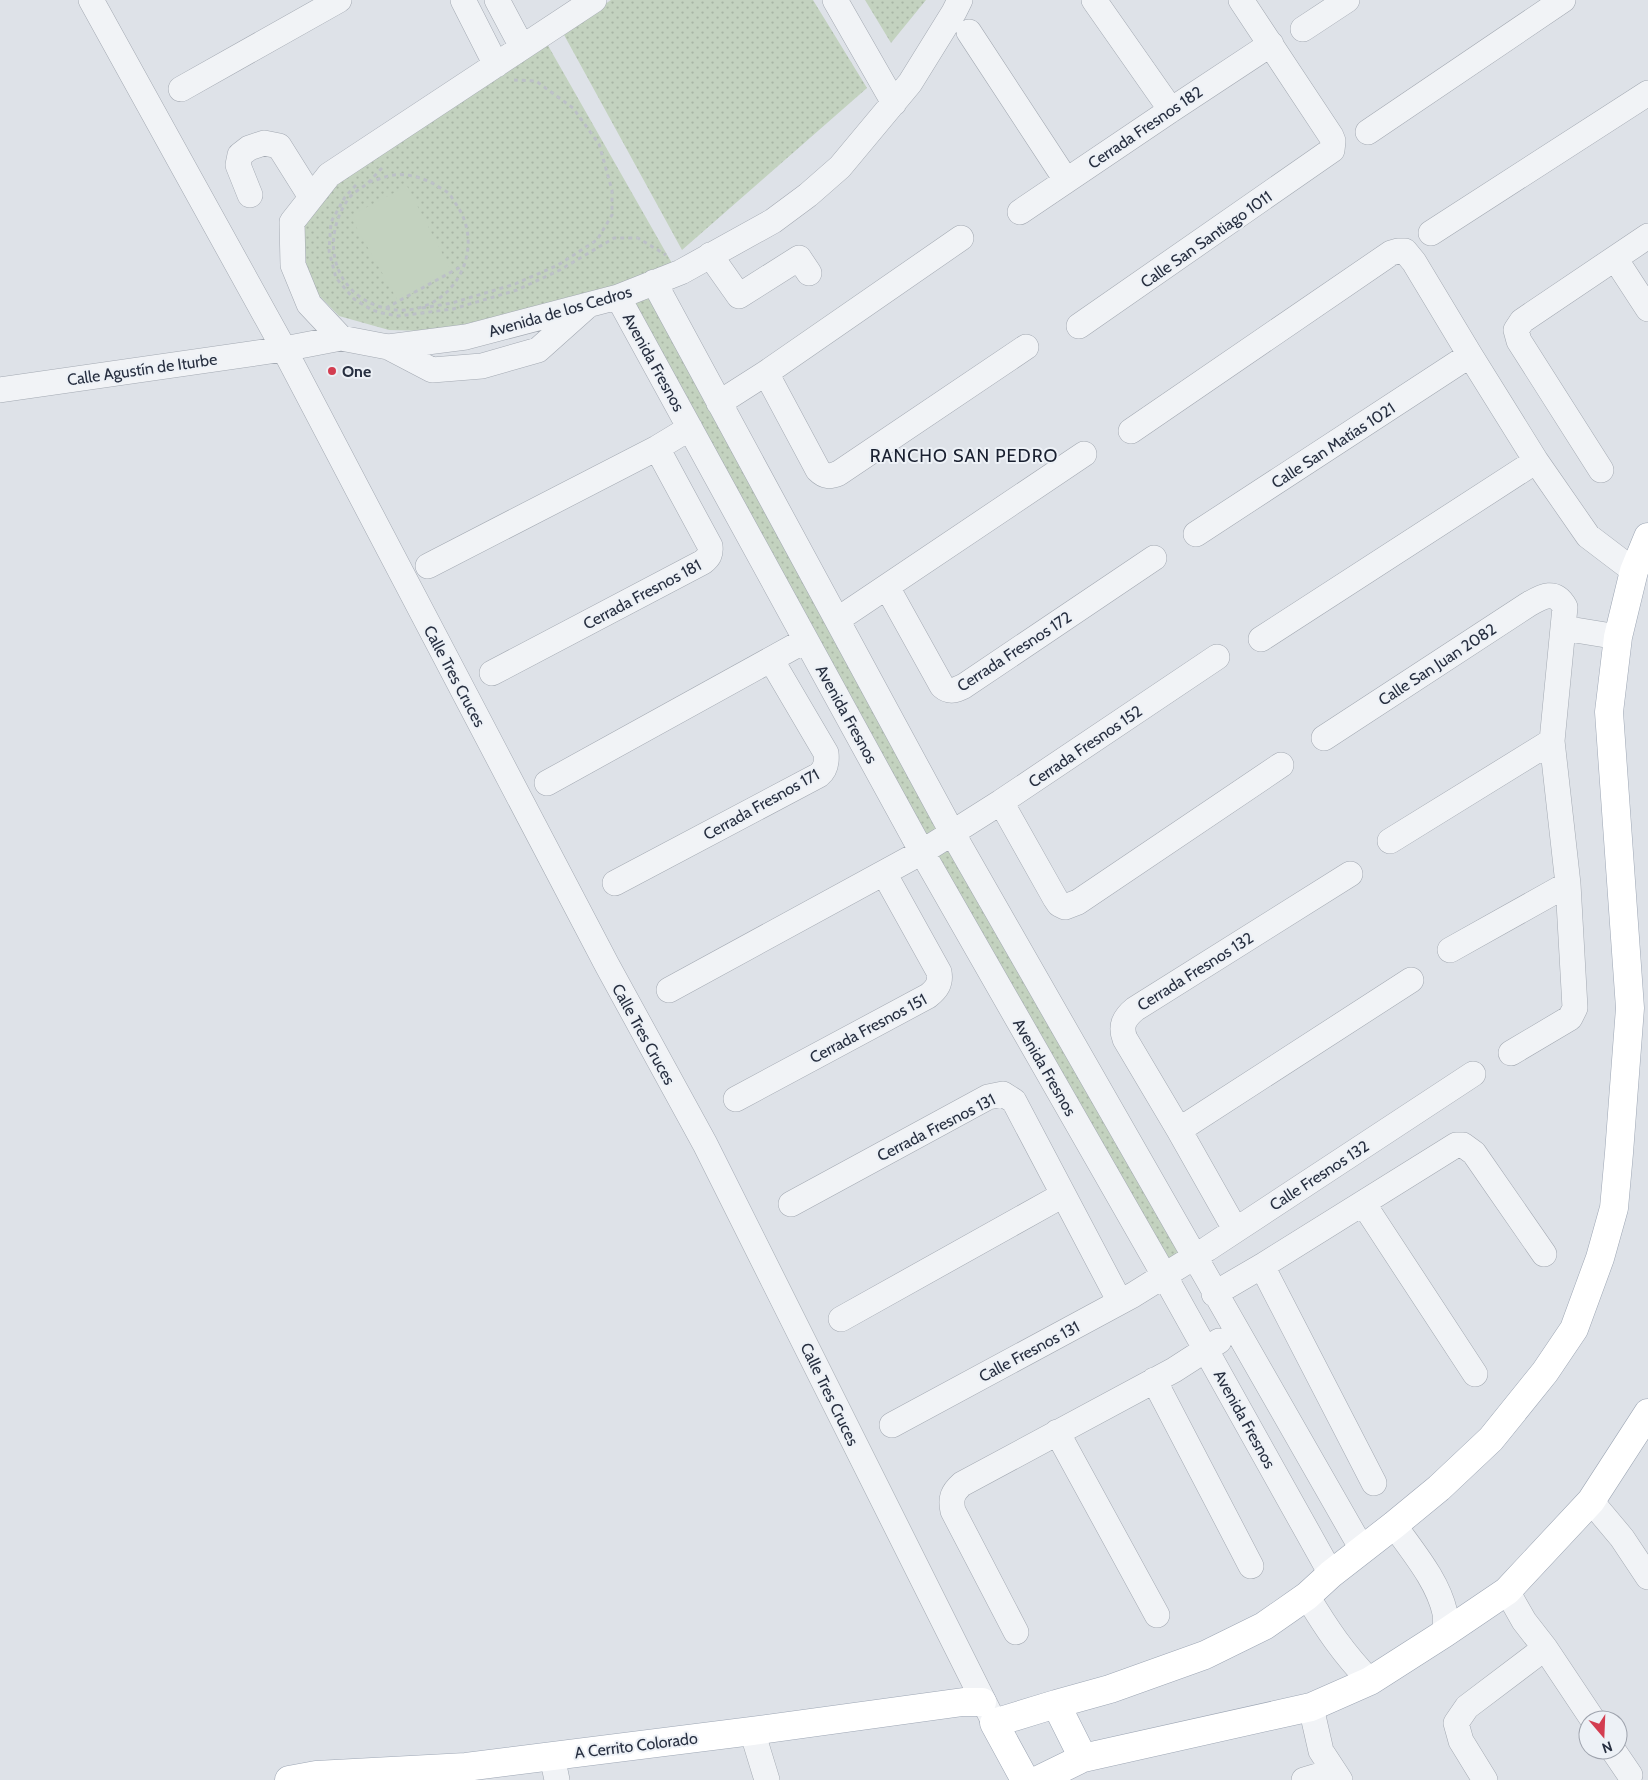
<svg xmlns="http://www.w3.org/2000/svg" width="1648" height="1780" viewBox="0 0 1648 1780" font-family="Cabin,sans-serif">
<defs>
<pattern id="grass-dots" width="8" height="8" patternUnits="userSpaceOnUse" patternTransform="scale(1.25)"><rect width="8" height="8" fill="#c3d2bf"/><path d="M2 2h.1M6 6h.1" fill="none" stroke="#a8b5a5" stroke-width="1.8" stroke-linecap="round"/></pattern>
</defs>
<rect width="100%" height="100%" fill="#dee2e8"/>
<path fill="url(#grass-dots)" d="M611 0H813L867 88 682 250 563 33Z
M865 0H926L891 43Z
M542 35 673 265 645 280 466 332 389 330 339 316 307 283 301 250 306 216 334 179Z
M654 282 1194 1257 1164 1275 618 297Z"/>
<path fill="#c3d2bf" d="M407 186 452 272 398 301 350 216Z"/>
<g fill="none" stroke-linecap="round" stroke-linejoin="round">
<g stroke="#a3a9b2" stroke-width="26">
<path id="minor" d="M91 0 284 349 607 965 705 1144 992 1718
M463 0 496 65
M497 0 522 47
M835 0 894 103
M1094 0 1171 110
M1303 29 1347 0
M969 32 1066 180
M181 89 339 0
M1368 132 1563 0
M250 195 238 165 240 155 249 148 264 143 279 146 311 197
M1020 212 1171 110 1271 44
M1431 233 1648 93
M710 255 739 296 799 258 809 273
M1616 260 1648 309
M654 282 953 834 1362 1549
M618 297 922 852 1164 1275 1331 1574
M1079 326 1332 150 1333 141 1331 136 1241 0
M341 338 309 304 293 265 292 222 329 175 594 0
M388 347 432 370 482 366 538 350 585 308
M766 373 818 470C825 477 830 477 839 473L1026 347
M0 390 284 349 341 338 388 347 466 337 618 297 681 272 773 221 808 195 840 167 910 83 954 12 960 0
M719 403 766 373 961 238
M1131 431 1391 253 1398 251H1405L1414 262 1470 355 1536 461 1588 536 1634 571
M1601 470 1519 341 1516 330 1522 321 1648 236
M1196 534 1470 355
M428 566 657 448 690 428
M887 587 942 686C950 693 956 690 964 686L1154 558
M837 620 1084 454
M1563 628 1618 637
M1261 639 1536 461
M492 673 703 562C709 557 711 554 710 546L657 448
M1324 738 1529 604C1543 596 1555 589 1565 607L1552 741 1568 884 1575 1008 1570 1018 1511 1053
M547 783 806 640
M1001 802 1055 898 1059 904 1065 907 1078 902 1281 765
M1390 841 1552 741
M615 883 819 775C826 769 827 762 826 753L772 661
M1450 950 1568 884
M669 990 922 852 1001 802 1217 657
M736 1099 928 996C937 989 941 983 939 972L884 873
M1179 1130 1411 980
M1363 1203 1475 1374
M791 1204 988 1097 1003 1094 1014 1101 1120 1302
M1235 1229 1179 1130 1125 1039C1120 1026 1124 1018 1135 1009L1350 874
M1262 1266 1374 1483
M1214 1294 1262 1266 1456 1145H1463L1474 1153 1544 1254
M841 1319 1063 1195
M1154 1380 1251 1566
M892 1425 1133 1295 1207 1249 1473 1074
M1057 1432 1157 1615
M1591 1501 1622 1538 1648 1577
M1394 1525C1413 1552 1438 1581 1445 1613 1446 1619 1445 1627 1445 1633
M1507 1591 1524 1621 1545 1648 1593 1720
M1307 1596C1327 1629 1343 1653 1370 1681
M1016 1632 953 1511C950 1498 953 1492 962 1484L1174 1370 1219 1341
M1311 1707 1321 1751 1340 1780
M752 1731 767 1780
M1613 1750 1630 1775
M552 1756 557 1780
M1304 1780 1334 1771
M1485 1780 1461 1741 1456 1723 1467 1707 1545 1648"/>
</g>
<g stroke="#9da6b4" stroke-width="29">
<path id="major" d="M1056 1704 1110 1689 1205 1655 1264 1626 1307 1596 1331 1574 1394 1525 1439 1488 1491 1439 1545 1372 1574 1329 1600 1258 1614 1208 1619 1153 1630 1008 1609 712 1618 637 1634 571 1648 537
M289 1780 316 1775 466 1767 752 1731 963 1702H982
M1025 1780 994 1723 1056 1704 1083 1758
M1038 1780 1083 1758 1311 1707 1370 1681 1445 1633 1507 1591 1591 1501 1648 1413"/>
</g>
<path stroke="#bcc0c7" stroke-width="3" stroke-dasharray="4 4" stroke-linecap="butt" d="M369 182C377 180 386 176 394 175 407 173 423 178 434 184 438 187 443 189 447 192 451 195 453 200 456 204 490 253 448 320 389 309 337 299 318 245 347 201 351 194 360 189 367 184 372 179 377 173 382 168
M356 185 345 197 331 222 329 251 336 278 354 299 372 310 382 313 398 316 453 309 517 290 560 270 614 238H638L666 255
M386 308 464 265
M422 308 452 303 515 284 558 265 597 240 612 215V190L599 144 573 108 536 81 514 80"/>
<use href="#minor" stroke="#f1f3f6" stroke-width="25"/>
<use href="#major" stroke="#fff" stroke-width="28"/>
</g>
<circle fill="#d33d50" stroke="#edf1f6" stroke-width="2" cx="332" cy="371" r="5"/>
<g text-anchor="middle" stroke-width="4" stroke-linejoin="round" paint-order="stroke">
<g font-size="16" fill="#272f40" stroke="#edf1f6">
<text transform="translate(1145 127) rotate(-34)" y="6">Cerrada Fresnos 182</text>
<text transform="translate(1206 239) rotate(-35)" y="6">Calle San Santiago 1011</text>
<text transform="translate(560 311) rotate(-16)" y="6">Avenida de los Cedros</text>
<text transform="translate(654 362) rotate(61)" y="6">Avenida Fresnos</text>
<text transform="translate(142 369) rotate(-8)" y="6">Calle Agustín de Iturbe</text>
<text transform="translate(1333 445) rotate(-33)" y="6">Calle San Matías 1021</text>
<text transform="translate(642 594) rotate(-28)" y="6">Cerrada Fresnos 181</text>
<text transform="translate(1014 651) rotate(-33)" y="6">Cerrada Fresnos 172</text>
<text transform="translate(1437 664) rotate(-33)" y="6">Calle San Juan 2082</text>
<text transform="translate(455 676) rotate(62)" y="6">Calle Tres Cruces</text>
<text transform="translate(847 714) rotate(61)" y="6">Avenida Fresnos</text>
<text transform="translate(1085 746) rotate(-34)" y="6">Cerrada Fresnos 152</text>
<text transform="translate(761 804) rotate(-29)" y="6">Cerrada Fresnos 171</text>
<text transform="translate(1195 971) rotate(-32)" y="6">Cerrada Fresnos 132</text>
<text transform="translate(868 1028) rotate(-28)" y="6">Cerrada Fresnos 151</text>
<text transform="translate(644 1034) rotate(61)" y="6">Calle Tres Cruces</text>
<text transform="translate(1045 1067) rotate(60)" y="6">Avenida Fresnos</text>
<text transform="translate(936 1127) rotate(-27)" y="6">Cerrada Fresnos 131</text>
<text transform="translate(1319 1175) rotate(-33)" y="6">Calle Fresnos 132</text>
<text transform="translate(1029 1351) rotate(-28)" y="6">Calle Fresnos 131</text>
<text transform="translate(830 1394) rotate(64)" y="6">Calle Tres Cruces</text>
<text transform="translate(1245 1419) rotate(61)" y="6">Avenida Fresnos</text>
<text transform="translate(636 1745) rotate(-7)" y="6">A Cerrito Colorado</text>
</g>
<g font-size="16" font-weight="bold" fill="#272f40" stroke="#edf1f6" text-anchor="start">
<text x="342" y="377">One</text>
</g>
<g font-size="18" letter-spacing="1" fill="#192030" stroke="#edf1f6">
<text x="964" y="462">RANCHO SAN PEDRO</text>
</g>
</g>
<g transform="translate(1603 1735) rotate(161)"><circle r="24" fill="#edf1f6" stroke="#9ea3ad"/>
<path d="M0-4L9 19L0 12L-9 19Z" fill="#d33d50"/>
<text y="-8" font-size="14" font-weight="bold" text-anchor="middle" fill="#272f40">N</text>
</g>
</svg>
